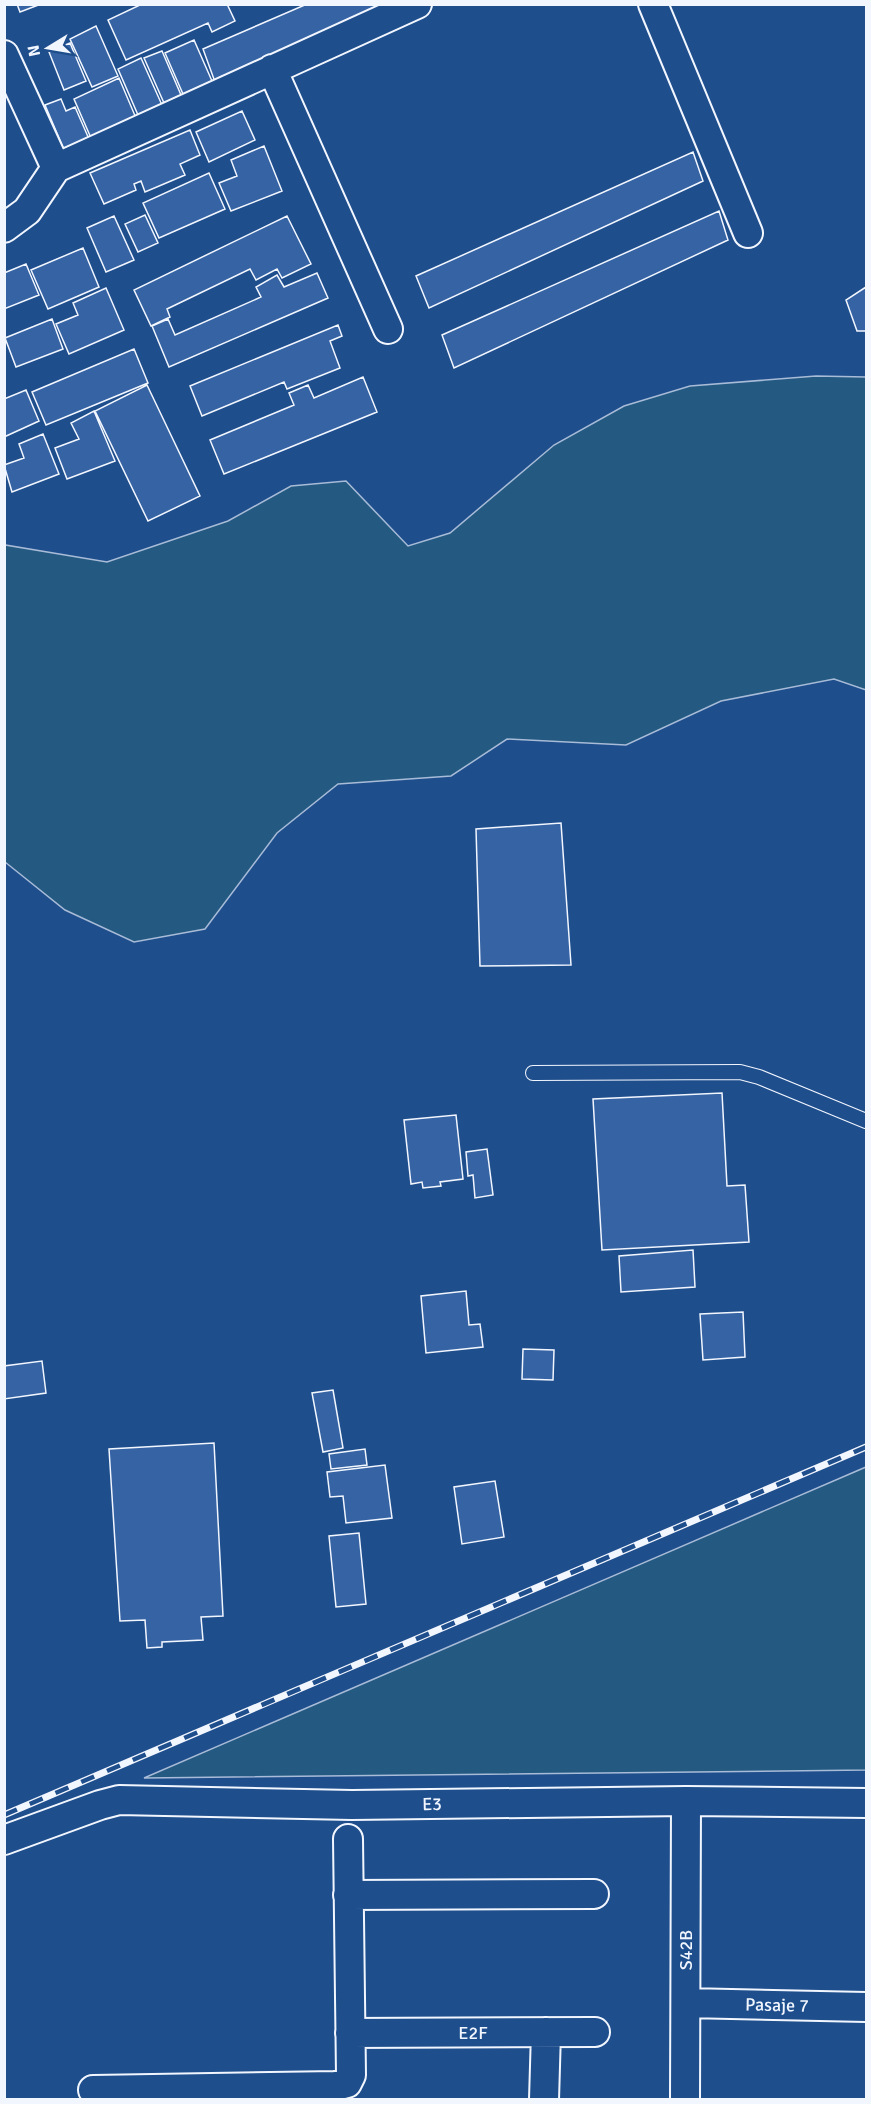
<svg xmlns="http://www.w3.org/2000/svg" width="871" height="2104" viewBox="0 0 871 2104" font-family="Signika,sans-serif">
<rect width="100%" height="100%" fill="#1f4e8c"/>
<path fill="#245a82" stroke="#a8bbd7" stroke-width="1.5" d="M816 376 866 377V690L834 679 721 701 626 745 507 739 451 776 338 784 277 833 205 929 134 942 65 910 5 862V545L107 562 228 521 291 486 346 481 408 546 450 533 554 445 624 406 690 386Z
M866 1467V1770L144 1778Z"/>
<path fill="#3563a3" stroke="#f2f6ff" stroke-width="1.5" d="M17 4H41L20 12Z
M142 4H227L235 21 212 32 208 23 126 60 108 20Z
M307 4H389L215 82 203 49Z
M96 26 118 76 92 87 70 39Z
M194 40 212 81 183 94 165 53Z
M70 43 86 81 64 90 49 52Z
M162 51 181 95 164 103 144 58Z
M141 58 162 105 138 115 118 69Z
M119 78 136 118 91 138 74 99Z
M61 99 66 111 75 107 89 139 64 150 45 105Z
M242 111 255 140 209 162 196 132Z
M190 130 200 155 180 164 185 175 145 192 141 181 134 184 136 190 104 204 90 173Z
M264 146 282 191 231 211 219 183 237 176 231 160Z
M693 152 703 181 429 308 416 276Z
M209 173 225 209 159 238 143 203Z
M719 211 728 240 454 368 442 335Z
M145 215 158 243 138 252 125 224Z
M114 216 134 260 106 272 87 228Z
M287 216 311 264 282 278 277 269 256 280 250 269 167 309 170 317 151 326 134 290Z
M83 248 99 287 48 309 31 270Z
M26 264 39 295 4 309V273Z
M317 273 328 298 169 367 152 326 168 319 175 335 261 297 256 287 277 275 284 287Z
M866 287V331H857L846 300Z
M106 288 124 330 69 354 56 324 78 315 73 303Z
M52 319 63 349 16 367 5 338Z
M338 325 342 336 330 341 340 368 287 389 284 382 202 416 190 386Z
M134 349 148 383 46 425 32 392Z
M363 377 377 412 224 474 210 440 294 405 289 393 308 385 314 398Z
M147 385 200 496 148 521 95 411Z
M26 390 39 421 4 437V399Z
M94 411 115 461 67 479 55 448 79 439 71 423Z
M43 434 59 474 12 492 4 465 24 458 19 444Z
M561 823 571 965 480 966 476 829Z
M722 1093 727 1186 745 1185 749 1242 602 1250 593 1099Z
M456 1115 463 1179 440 1182 441 1186 423 1188 422 1182 411 1184 404 1120Z
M487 1149 493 1195 475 1198 473 1175 468 1176 466 1152Z
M693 1250 695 1287 621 1292 619 1256Z
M466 1291 469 1325 480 1324 483 1347 426 1353 421 1296Z
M743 1312 745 1357 703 1360 700 1314Z
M523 1349 554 1350 553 1380 522 1379Z
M42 1361 46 1393 4 1399V1366Z
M333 1390 343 1448 323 1452 312 1393Z
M214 1443 223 1616 201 1617 203 1640 162 1642V1647L147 1648 145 1620 120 1621 109 1449Z
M365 1449 367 1465 331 1469 329 1454Z
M385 1465 392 1518 346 1523 343 1496 330 1497 327 1472Z
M495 1481 504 1537 462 1544 454 1487Z
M359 1533 366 1604 336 1607 329 1536Z"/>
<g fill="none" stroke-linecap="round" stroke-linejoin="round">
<g stroke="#f2f6ff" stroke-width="16">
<path id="lane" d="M533 1073 740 1072 759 1077 866 1121"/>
</g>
<g stroke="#f2f6ff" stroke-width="32">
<path id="street" d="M653 4 748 233
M4 55 56 168 27 211 4 228
M272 69 388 329
M56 168 417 4
M4 1840 100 1805 119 1800 352 1805 686 1801 866 1803
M348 1895 594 1894
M687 2003 866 2007
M350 2033 595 2032
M93 2090 336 2086 347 2083 351 2075 348 1839
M544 2100 546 2032
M685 2100 686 1801"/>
</g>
<use href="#lane" stroke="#1f4e8c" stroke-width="14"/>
<use href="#street" stroke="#1f4e8c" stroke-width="28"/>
<g stroke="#f2f6ff" stroke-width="7">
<path id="rail" d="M4 1815 866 1447"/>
</g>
<use href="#rail" stroke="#1f4e8c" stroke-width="4.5" stroke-dasharray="14" stroke-linecap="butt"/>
</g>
<g text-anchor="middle" stroke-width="4.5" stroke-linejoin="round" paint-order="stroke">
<g font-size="18" fill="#f2f6ff" stroke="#1f4e8c">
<text transform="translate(432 1804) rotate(-1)" y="6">E3</text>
<text transform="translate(686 1950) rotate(-90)" y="6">S42B</text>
<text transform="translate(777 2005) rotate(1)" y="6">Pasaje 7</text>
<text x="473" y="2039">E2F</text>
</g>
</g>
<rect width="871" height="2104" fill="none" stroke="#f2f6ff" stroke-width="12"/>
<g transform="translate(48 48) rotate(259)" stroke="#1f4e8c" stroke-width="4.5" paint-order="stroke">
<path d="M0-4.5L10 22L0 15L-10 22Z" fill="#f2f6ff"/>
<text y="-9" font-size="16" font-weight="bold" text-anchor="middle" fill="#f2f6ff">N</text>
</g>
</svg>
